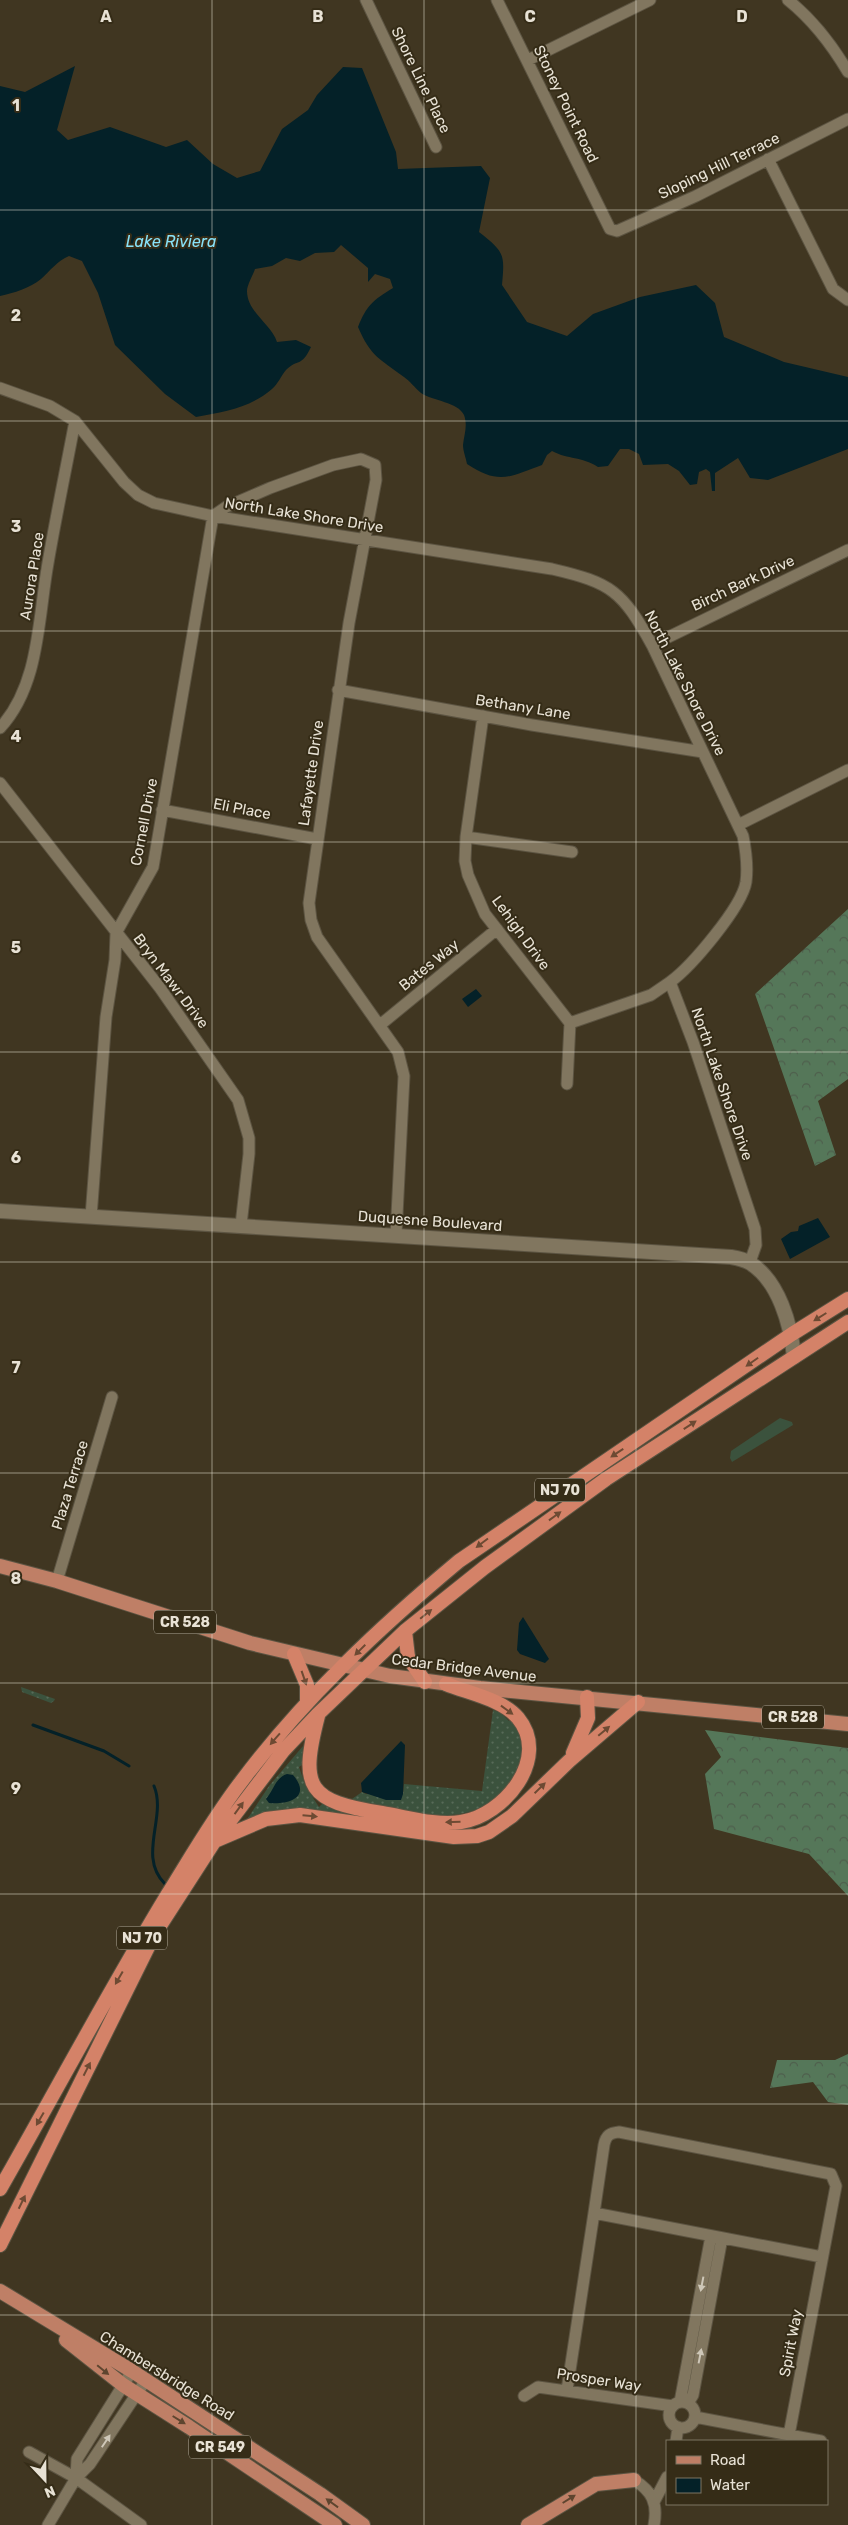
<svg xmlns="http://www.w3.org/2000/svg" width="848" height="2525" viewBox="0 0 848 2525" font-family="Rubik,sans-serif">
<defs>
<pattern id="grass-dots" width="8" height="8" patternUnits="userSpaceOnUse" patternTransform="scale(1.25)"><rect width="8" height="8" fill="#3b523d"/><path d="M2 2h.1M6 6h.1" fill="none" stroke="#576b58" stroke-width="1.8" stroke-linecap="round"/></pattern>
<pattern id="forest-crowns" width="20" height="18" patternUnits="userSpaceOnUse" patternTransform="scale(1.25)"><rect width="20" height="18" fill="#557759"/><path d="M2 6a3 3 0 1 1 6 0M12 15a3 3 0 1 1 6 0" fill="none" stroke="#4e5e4c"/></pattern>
</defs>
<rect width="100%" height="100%" fill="#403621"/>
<path fill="url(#grass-dots)" d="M21 1687 55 1699 54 1701 51 1703 22 1692Z
M493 1710 501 1713 509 1721 512 1719C524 1736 526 1753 516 1772 481 1839 409 1811 349 1801L362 1792 366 1794H403L404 1784 482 1791Z
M303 1746 302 1765 299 1767 306 1787 319 1807 324 1802 414 1827C360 1818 302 1799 248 1818L269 1786Z"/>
<path fill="url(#forest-crowns)" d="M848 909V1079L818 1101 836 1155 815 1166 755 994Z
M705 1730 848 1748V1896L809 1854 714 1829 705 1774 721 1757Z
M848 2054V2105L828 2102 813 2082 770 2088 777 2060H835Z"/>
<path fill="#3b523d" d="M780 1418 792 1422 793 1425 732 1462 730 1458 731 1451Z"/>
<path fill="#042128" d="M75 66 57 130 68 140 110 127 166 147 187 140 213 164 237 178 260 171 282 129 308 110 317 95 343 67 362 68 396 152 398 169 481 166 490 178 479 232C504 252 505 253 502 285L527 322 567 336 593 314 640 297 696 285 715 303 724 337 784 362 848 377V449L768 480 750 478 738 458 715 473V491H712L710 472 706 469 699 472 697 484 690 485 679 471 668 464 643 465 639 454 629 449H620L608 466 598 467C581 456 569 460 552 451L547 455 542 465C509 477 499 485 467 464 466 458 463 451 463 445 464 435 468 426 464 415 458 402 433 401 421 393 415 388 410 381 404 377 379 358 371 357 358 327 367 305 372 301 393 288L390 279 375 274 368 282V268L341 245 334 252 315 253 300 261 286 258 272 266 255 269C253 275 247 285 247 291 247 312 271 324 277 342L296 340 311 347C301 368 298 358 286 370 281 376 278 384 272 389 250 408 224 412 196 417L165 394 115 345 98 293 82 261 69 256C56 262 51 270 41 279 30 288 14 293 0 296V86L25 92Z
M476 989 482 996 468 1007 462 999Z
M818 1218 830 1237 790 1259 781 1239 791 1232 798 1231 799 1226Z
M523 1617 549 1659 545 1663 520 1654 517 1650 519 1623Z
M401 1741 405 1745 403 1794 401 1800H386L362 1792 361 1783Z
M287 1774 293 1775C312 1797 289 1805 269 1803L266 1799C274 1790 275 1778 287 1774Z"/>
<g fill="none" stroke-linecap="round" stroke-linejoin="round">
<path stroke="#042128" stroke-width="3" d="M33 1725 104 1751 129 1766
M154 1786C167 1817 137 1856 165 1884"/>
<g stroke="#5c5442" stroke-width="13">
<path id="minor" d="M366 0 436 147
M497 0 610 229 617 231 696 196 848 119
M788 0C813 20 832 45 848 72
M528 60 650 0
M768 159 833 289 848 300
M0 388 50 406 75 421 124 482 138 495 154 503 213 516 552 569C612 583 622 591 652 645L743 836C746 851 748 867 746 882 742 907 691 967 670 982L693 1042 755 1229 756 1245 750 1262
M652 645 848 550
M338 690 532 725 703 752
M483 716 466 837 465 861 468 875 485 914 570 1023
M0 728C40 685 38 618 48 563 56 516 66 469 75 421
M0 783 160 988 238 1100 249 1138V1154L241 1225
M162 810 317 839
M738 825 848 770
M466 837 572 852
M570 1023 651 995 670 982
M380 1025 497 929
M567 1084 570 1023
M91 1217 106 1017 115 960 116 933 153 867 213 516 226 507 270 488 333 465 361 459 375 465 376 480 349 623 309 903 311 920 317 937 398 1052 404 1076 396 1235
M57 1581 112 1397
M594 2213 604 2145C606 2135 610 2133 619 2132L831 2174 836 2186 789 2435
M567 2390 594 2213 822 2257
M524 2396 538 2387 673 2406
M680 2402 711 2236
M669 2415a13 13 0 1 1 26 0a13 13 0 1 1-26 0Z
M688 2403 693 2395 722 2238
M695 2417 821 2441
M676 2441 678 2427
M29 2452 76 2478 141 2525
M76 2478 77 2459 132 2371
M634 2480C652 2491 658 2503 654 2525
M654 2502 667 2477
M48 2525 76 2478 90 2464 146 2380"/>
</g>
<g stroke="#5c5442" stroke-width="16">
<path id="tertiary" d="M0 1211 731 1257C737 1258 745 1260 750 1263 779 1281 791 1325 794 1357"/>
</g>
<g stroke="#5c5442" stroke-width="16">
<path id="primary" d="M0 1566 57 1581 250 1643 390 1676 480 1688 848 1724
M0 2291 132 2371 320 2494 363 2525
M66 2340 123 2385 189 2427 335 2525
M528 2525 596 2484 634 2480"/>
</g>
<g stroke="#5c5442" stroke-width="16">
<path id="trunk" d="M405 1631 408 1657 425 1682
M294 1654 307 1685V1703
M318 1716C299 1789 308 1801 382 1813 407 1817 436 1826 461 1822 504 1816 551 1758 518 1718 502 1699 468 1693 446 1684
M573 1753 588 1718 587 1697
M217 1840 266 1819 300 1815 454 1837 477 1836 489 1832 512 1816 569 1761 638 1702
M0 2189C56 2091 109 1991 168 1894 191 1857 214 1817 241 1782 303 1699 380 1627 459 1561L792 1334 848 1299
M0 2245 154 1935 214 1842 283 1751 318 1714 405 1631 485 1567 606 1479 848 1322"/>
</g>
<use href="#minor" stroke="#81765f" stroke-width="11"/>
<use href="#tertiary" stroke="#81765f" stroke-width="14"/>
<use href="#primary" stroke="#bf7f66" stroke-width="14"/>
<use href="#trunk" stroke="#d48268" stroke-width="14"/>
</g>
<defs><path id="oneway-solid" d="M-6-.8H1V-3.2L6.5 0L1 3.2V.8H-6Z" transform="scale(1.25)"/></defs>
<g fill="#6d4a33">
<use href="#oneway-solid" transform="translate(820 1317) rotate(148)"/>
<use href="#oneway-solid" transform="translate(752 1362) rotate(145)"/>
<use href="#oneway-solid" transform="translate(690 1425) rotate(-33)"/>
<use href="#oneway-solid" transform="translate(617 1453) rotate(147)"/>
<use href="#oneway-solid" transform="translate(555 1516) rotate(-36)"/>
<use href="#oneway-solid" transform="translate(482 1543) rotate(143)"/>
<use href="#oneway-solid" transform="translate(426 1614) rotate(-39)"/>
<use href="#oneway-solid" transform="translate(360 1650) rotate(135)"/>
<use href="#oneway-solid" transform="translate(304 1678) rotate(71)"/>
<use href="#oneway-solid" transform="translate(507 1710) rotate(36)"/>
<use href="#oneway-solid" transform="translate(604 1731) rotate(-40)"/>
<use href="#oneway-solid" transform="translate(275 1739) rotate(131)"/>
<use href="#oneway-solid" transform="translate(540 1788) rotate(-44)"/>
<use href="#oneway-solid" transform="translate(239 1808) rotate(-54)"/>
<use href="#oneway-solid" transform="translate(310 1816) rotate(5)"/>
<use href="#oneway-solid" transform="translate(453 1822) rotate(178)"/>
<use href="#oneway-solid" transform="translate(119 1978) rotate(120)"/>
<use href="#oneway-solid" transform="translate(87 2069) rotate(-63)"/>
<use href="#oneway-solid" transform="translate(40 2119) rotate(120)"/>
<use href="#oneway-solid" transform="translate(22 2202) rotate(-64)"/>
</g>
<g fill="#cec7b8">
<use href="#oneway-solid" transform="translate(702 2284) rotate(101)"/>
<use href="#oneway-solid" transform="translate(700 2356) rotate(-79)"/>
<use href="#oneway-solid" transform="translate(106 2441) rotate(-56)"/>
</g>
<g fill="#5e452f">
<use href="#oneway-solid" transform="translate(103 2370) rotate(39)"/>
<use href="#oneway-solid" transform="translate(179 2420) rotate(32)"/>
<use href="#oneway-solid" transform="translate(569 2499) rotate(-32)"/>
<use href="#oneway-solid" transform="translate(332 2503) rotate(-144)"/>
</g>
<path fill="none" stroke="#e8e2d5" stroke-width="1" stroke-opacity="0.55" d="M212 0V2525M424 0V2525M636 0V2525M0 210H848M0 421H848M0 631H848M0 842H848M0 1052H848M0 1262H848M0 1473H848M0 1683H848M0 1894H848M0 2104H848M0 2315H848"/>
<g text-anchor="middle" stroke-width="4" stroke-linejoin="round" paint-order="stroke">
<g fill="#352c17" stroke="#b2ab9c" stroke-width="1">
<rect x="535" y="1478.5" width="50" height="23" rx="4"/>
<rect x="154" y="1610.5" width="62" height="23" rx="4"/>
<rect x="762" y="1705.5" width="62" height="23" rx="4"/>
<rect x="117" y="1926.5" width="50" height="23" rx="4"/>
<rect x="189" y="2435.5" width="62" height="23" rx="4"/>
</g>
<g font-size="14" font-weight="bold" fill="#e8e2d5">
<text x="560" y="1495">NJ 70</text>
<text x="185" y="1627">CR 528</text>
<text x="793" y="1722">CR 528</text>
<text x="142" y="1943">NJ 70</text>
<text x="220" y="2452">CR 549</text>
</g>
<g font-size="15" fill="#e8e2d5" stroke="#352c17">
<text transform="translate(421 80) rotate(64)" y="5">Shore Line Place</text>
<text transform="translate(566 104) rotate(64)" y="5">Stoney Point Road</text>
<text transform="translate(719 166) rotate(-26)" y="5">Sloping Hill Terrace</text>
<text transform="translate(304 515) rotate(9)" y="5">North Lake Shore Drive</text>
<text transform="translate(32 576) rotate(-81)" y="5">Aurora Place</text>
<text transform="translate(743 583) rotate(-25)" y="5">Birch Bark Drive</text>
<text transform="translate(685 683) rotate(63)" y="5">North Lake Shore Drive</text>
<text transform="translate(523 707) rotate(9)" y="5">Bethany Lane</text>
<text transform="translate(311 773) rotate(-82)" y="5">Lafayette Drive</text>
<text transform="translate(242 809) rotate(11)" y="5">Eli Place</text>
<text transform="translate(144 822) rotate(-79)" y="5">Cornell Drive</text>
<text transform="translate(521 933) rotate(54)" y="5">Lehigh Drive</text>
<text transform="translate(429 965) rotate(-39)" y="5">Bates Way</text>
<text transform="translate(171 981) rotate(53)" y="5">Bryn Mawr Drive</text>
<text transform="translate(722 1084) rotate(71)" y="5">North Lake Shore Drive</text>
<text transform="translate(430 1221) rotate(4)" y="5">Duquesne Boulevard</text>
<text transform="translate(70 1485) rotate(-73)" y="5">Plaza Terrace</text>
<text transform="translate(464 1668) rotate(7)" y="5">Cedar Bridge Avenue</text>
<text transform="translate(791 2343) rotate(-79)" y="5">Spirit Way</text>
<text transform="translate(167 2376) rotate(32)" y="5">Chambersbridge Road</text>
<text transform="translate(599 2380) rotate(9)" y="5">Prosper Way</text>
</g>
<g font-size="16" font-style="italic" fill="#88e2f8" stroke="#352c17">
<text x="171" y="247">Lake Riviera</text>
</g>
</g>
<g font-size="16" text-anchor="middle" font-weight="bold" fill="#e8e2d5" stroke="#352c17" stroke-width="4" stroke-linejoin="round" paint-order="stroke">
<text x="106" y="22">A</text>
<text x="318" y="22">B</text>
<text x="530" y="22">C</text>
<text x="742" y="22">D</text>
<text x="16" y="111">1</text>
<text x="16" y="321">2</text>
<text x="16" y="532">3</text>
<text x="16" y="742">4</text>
<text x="16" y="953">5</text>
<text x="16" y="1163">6</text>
<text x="16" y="1373">7</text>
<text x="16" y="1584">8</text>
<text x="16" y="1794">9</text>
</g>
<rect x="666" y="2440" width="162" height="65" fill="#352c17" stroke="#7d7563"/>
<rect x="676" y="2456" width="25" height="8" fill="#bf7f66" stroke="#7d7563"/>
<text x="710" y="2465" font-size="15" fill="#e8e2d5">Road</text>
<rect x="676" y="2478" width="25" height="15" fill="#042128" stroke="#7d7563"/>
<text x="710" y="2490" font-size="15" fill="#e8e2d5">Water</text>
<g transform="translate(45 2480) rotate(158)" stroke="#352c17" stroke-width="4" paint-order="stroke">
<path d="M0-4L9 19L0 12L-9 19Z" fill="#e8e2d5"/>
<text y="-8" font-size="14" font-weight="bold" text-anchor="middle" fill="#e8e2d5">N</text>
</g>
</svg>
